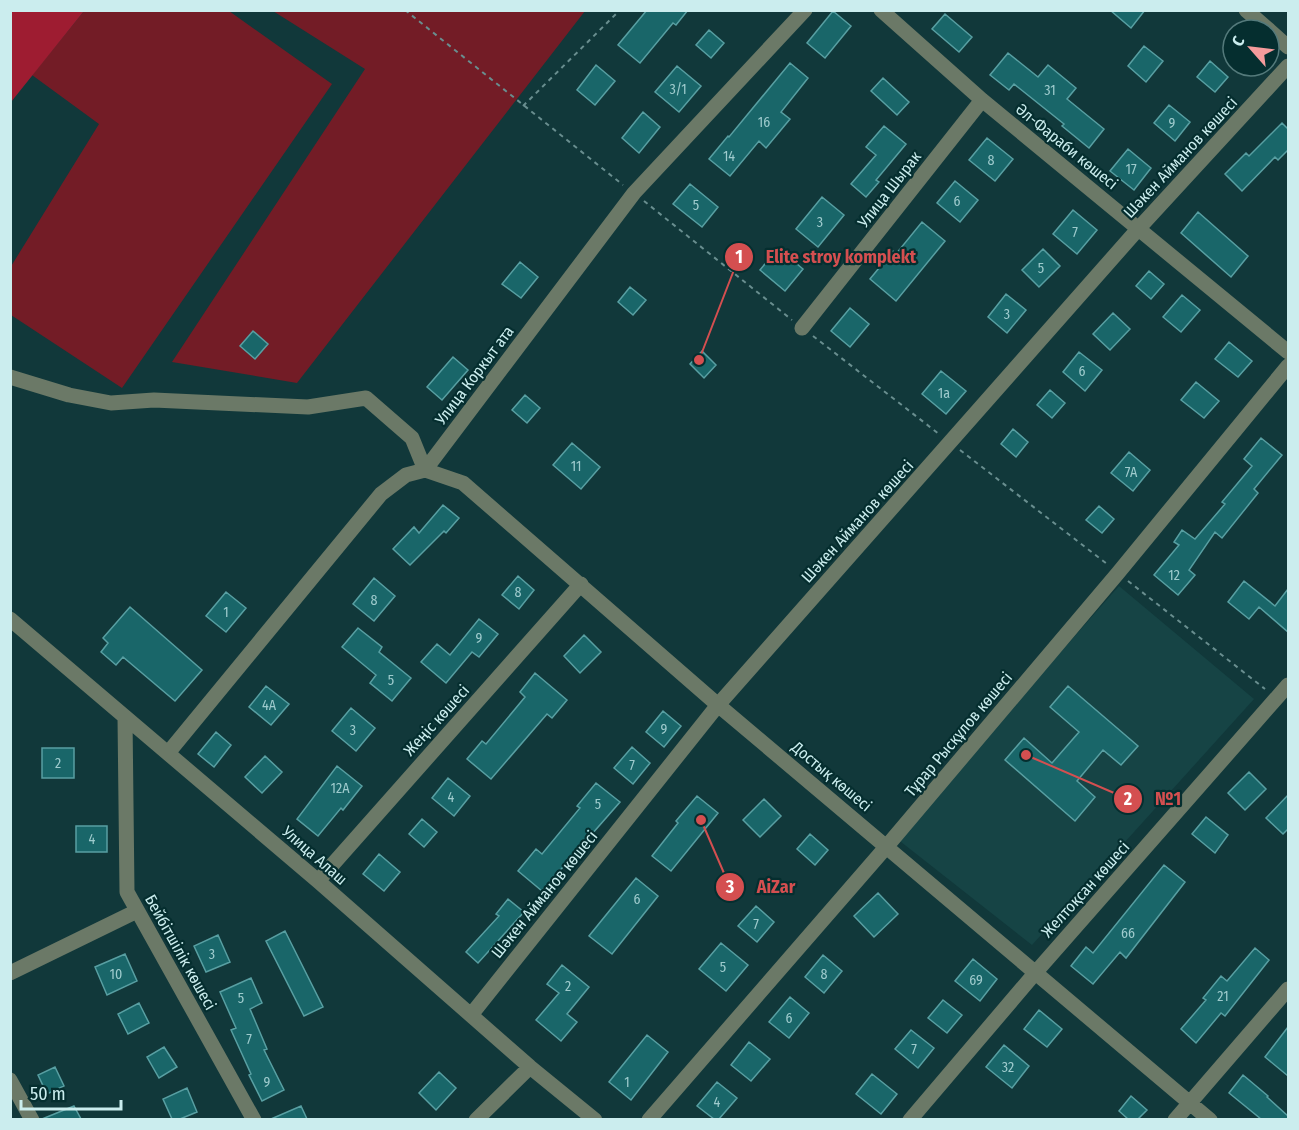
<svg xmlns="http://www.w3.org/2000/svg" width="1299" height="1130" viewBox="0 0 1299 1130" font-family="'Fira Sans Condensed',sans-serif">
<rect width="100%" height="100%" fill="#11383a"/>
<path fill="#164445" d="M1119 586 1254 699 1032 945 896 838Z"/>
<path fill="#731c26" d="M84 11H229L332 84 122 388 11 315 10 268 99 124 32 75Z
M273 11H585L297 383 172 362 365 69Z"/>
<path fill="#9e1c31" d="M11 10 84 11 11 102 10 11Z"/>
<path fill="#196669" stroke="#589fa2" stroke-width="1.5" d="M647 10H688L676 25 673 23 640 63 618 45Z
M1110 10H1145L1131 28Z
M833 11 851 26 825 58 807 43Z
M945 14 972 37 959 52 932 29Z
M709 30 724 43 711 58 696 45Z
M1144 46 1163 61 1146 82 1128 66Z
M1008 53 1038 77 1048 65 1076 88 1067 99 1104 129 1089 148 1062 126 1064 124 1014 84 1009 90 990 75Z
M1210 61 1228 77 1215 92 1197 77Z
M790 63 808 78 781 112 790 119 766 148 759 141 730 176 709 159 728 136 729 137Z
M596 65 615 81 595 105 577 90Z
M677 66 701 86 679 112 655 92Z
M883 78 909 102 897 115 871 91Z
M1169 105 1190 122 1175 141 1154 123Z
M643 112 660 127 639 153 622 138Z
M1282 123 1288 129V150L1278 160 1275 157 1242 191 1225 174 1246 153 1249 156Z
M884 126 906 144 876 180 879 182 866 197 851 184 876 155 866 147Z
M987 138 1013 159 995 181 969 160Z
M1128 149 1151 168 1134 190 1110 171Z
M955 181 978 200 960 222 937 203Z
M690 184 718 207 702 227 673 204Z
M822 197 844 215 818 247 796 229Z
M1073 210 1097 230 1077 254 1053 234Z
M1198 212 1248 256 1231 277 1181 233Z
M922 222 945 241 896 301 870 279 893 251 896 254Z
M778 248 803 269 785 291 760 270Z
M1043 249 1060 266 1039 287 1022 270Z
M520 262 538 277 521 298 502 284Z
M1149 271 1164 284 1151 299 1136 286Z
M630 287 646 300 633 315 618 302Z
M1006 294 1026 310 1007 333 988 317Z
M1182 295 1200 310 1181 332 1163 317Z
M850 308 869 324 850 347 831 331Z
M1113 313 1130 329 1110 350 1093 334Z
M253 331 268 344 255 359 240 346Z
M1229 342 1252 361 1238 377 1215 359Z
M702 351 716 365 704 378 690 364Z
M1079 352 1102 370 1085 391 1063 372Z
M453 357 468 370 442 400 427 387Z
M941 371 966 391 946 414 922 394Z
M1196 382 1219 401 1204 418 1181 400Z
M1050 390 1065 403 1052 418 1037 405Z
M525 395 540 408 527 423 512 410Z
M1013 429 1028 442 1016 457 1001 444Z
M1261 438 1282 455 1254 489 1258 493 1222 538 1215 532 1189 570 1195 575 1178 595 1154 575 1179 545 1174 542 1182 530 1195 539 1225 504 1222 502 1252 466 1244 459Z
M572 443 600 467 581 489 553 465Z
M1129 452 1150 470 1133 491 1111 473Z
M443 505 459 518 446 533 444 531 410 565 393 549 414 527 419 533Z
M1099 506 1114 519 1102 533 1086 520Z
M518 576 534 590 519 609 502 595Z
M374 578 395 596 374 621 353 604Z
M1244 581 1275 606 1288 589V632L1259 607 1249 619 1228 602Z
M226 592 246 608 226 632 206 616Z
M130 607 202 670 175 701 123 657 116 665 101 652 108 643 103 638Z
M479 619 498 634 479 657 472 652 446 683 421 662 437 644 450 655Z
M358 628 382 647 379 652 411 678 392 701 370 683 376 675 342 647Z
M584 635 601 652 580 673 564 656Z
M535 673 567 700 552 718 547 714 491 779 467 759 482 741 486 744 525 697 520 692Z
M266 686 289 704 271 725 249 707Z
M1068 686 1138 746 1121 765 1103 750 1077 781 1095 797 1075 821 1005 760 1024 738 1052 763 1079 732 1050 707Z
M351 708 375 728 356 751 332 731Z
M663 711 681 726 664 747 646 732Z
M216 732 231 745 214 767 198 754Z
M632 747 650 763 633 784 614 768Z
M42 748H74V778H42Z
M265 756 282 772 262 793 245 777Z
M337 766 362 786 343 810 341 808 318 836 297 819Z
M1249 772 1266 789 1245 810 1228 793Z
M448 778 470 796 454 816 432 798Z
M596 783 620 802 542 891 518 871 536 849 542 854 580 808 577 806Z
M1288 795V829L1283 834 1266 818Z
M697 796 718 813 671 871 652 856 678 823 676 821Z
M764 799 781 816 760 837 743 820Z
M1206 817 1228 835 1215 853 1192 834Z
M422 819 437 832 424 847 409 834Z
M76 826H107V852H76Z
M810 834 828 850 815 865 797 849Z
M379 854 400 872 384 891 363 874Z
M1164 865 1185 882 1126 958 1120 952 1093 984 1071 966 1086 947 1093 953Z
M636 878 658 896 612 954 589 936Z
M878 893 898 914 874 937 854 916Z
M508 899 524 912 478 963 466 952 499 916 496 914Z
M756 906 774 922 757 942 738 926Z
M285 931 323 1007 304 1016 266 941Z
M218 935 230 962 206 972 194 946Z
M721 943 748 965 726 991 699 969Z
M1255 948 1269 960 1225 1016 1221 1013 1196 1043 1181 1029 1206 1000 1203 998 1221 976 1227 981Z
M125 954 137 981 107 995 95 967Z
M823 955 842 971 824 993 805 977Z
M973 959 997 979 980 1001 955 981Z
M562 965 589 987 567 1014 577 1022 561 1041 536 1020 559 993 547 984Z
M251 978 262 1003 250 1009 267 1049 264 1050 284 1090 262 1101 249 1075 251 1074 231 1030 236 1028 220 992Z
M790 997 809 1013 789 1038 769 1022Z
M943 1000 962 1015 947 1033 928 1018Z
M139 1003 149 1023 128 1034 118 1014Z
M1039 1010 1062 1029 1047 1047 1024 1029Z
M1288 1027V1076L1265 1057Z
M911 1030 934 1048 918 1068 895 1049Z
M647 1035 668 1052 631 1100 609 1082Z
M749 1042 770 1059 751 1081 731 1065Z
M1004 1045 1029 1066 1012 1088 986 1067Z
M164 1047 177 1067 159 1078 147 1057Z
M55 1067 64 1086 47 1094 38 1075Z
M439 1072 456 1088 436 1110 419 1093Z
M872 1074 897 1094 881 1114 856 1094Z
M1243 1075 1268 1096 1267 1097 1288 1116V1119H1261L1229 1093Z
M717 1082 737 1098 719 1119H714L697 1106Z
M187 1088 197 1112 180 1119H172L163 1099Z
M1131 1096 1147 1110 1138 1119H1128L1119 1111Z
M74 1106 81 1119H42Z
M301 1106 307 1119H271Z"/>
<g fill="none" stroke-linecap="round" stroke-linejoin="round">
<path stroke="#698e8f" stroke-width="2" stroke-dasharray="4.5 4.5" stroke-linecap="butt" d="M405 10 623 185
M523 106 620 10
M644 201 792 320
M813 336 939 434
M960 450 1107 564
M1128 581 1265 689"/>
<path stroke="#6b7967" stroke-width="15" d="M881 10 982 100 1288 352
M1246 10 1269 30
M1269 30 1288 47
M802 328 982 100
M10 377 69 395 111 403 154 400 308 407 366 398 412 438 425 470 463 483 718 705 1210 1120
M10 619 318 881 530 1067 595 1120
M125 717 127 892 254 1120
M168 753 381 494 406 475 425 470 634 193 805 10
M318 881 581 584
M10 973 137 911
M471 1015 718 705 1139 228 1288 66
M10 1080 32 1120
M476 1120 530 1067
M649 1120 887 846 1118 573 1288 366
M910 1120 1036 972 1288 685
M1175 1120 1288 989"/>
</g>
<g text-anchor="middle" stroke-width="4.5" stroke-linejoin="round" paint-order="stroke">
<g font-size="14" fill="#9ecbcd">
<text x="678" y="94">3/1</text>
<text x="1050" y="95">31</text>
<text x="764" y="127">16</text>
<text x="1172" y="128">9</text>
<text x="729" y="161">14</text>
<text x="991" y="165">8</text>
<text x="1131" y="174">17</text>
<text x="957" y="206">6</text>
<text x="696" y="210">5</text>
<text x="820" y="227">3</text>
<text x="1075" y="237">7</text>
<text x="1041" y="273">5</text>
<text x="1007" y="319">3</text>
<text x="1082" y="376">6</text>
<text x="944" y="398">1а</text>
<text x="576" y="471">11</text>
<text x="1131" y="477">7А</text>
<text x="1174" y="580">12</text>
<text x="518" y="597">8</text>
<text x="374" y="605">8</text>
<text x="226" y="617">1</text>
<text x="479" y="643">9</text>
<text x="391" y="685">5</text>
<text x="269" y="710">4А</text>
<text x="664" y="734">9</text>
<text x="353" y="735">3</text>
<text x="58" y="768">2</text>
<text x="632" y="770">7</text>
<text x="340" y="793">12А</text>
<text x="451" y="802">4</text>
<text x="598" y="809">5</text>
<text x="92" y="844">4</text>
<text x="637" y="904">6</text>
<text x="756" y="929">7</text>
<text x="1128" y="938">66</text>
<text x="212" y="959">3</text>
<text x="723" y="972">5</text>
<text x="116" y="979">10</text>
<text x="824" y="979">8</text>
<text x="976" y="985">69</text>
<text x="568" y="991">2</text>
<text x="1223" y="1001">21</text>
<text x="241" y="1003">5</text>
<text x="789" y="1023">6</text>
<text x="249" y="1044">7</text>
<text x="914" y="1054">7</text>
<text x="1008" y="1072">32</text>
<text x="267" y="1087">9</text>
<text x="627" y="1087">1</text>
<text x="717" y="1107">4</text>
</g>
<g font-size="16" fill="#cbedee" stroke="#052e2f">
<text transform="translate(1067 146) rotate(39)" y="6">Әл-Фараби көшесі</text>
<text transform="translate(1180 157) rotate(-47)" y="6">Шәкен Айманов көшесі</text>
<text transform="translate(889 189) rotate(-52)" y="6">Улица Шырак</text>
<text transform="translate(474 375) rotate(-53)" y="6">Улица Коркыт ата</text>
<text transform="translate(857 521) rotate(-48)" y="6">Шәкен Айманов көшесі</text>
<text transform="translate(436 720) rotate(-48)" y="6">Жеңіс көшесі</text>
<text transform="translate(958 734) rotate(-50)" y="6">Тұрар Рысқұлов көшесі</text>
<text transform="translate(832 776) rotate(40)" y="6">Достық көшесі</text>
<text transform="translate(315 855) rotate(41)" y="6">Улица Алаш</text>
<text transform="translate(1085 889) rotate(-48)" y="6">Желтоқсан көшесі</text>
<text transform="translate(544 894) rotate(-51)" y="6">Шәкен Айманов көшесі</text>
<text transform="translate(181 952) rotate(61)" y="6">Бейбітшілік көшесі</text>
</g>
</g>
<path fill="none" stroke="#d44f50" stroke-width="2" d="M699 360L739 257M1026 755L1128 799M701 820L730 887"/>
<g fill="#d44f50" stroke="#052e2f" stroke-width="2">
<circle cx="699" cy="360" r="6"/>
<circle cx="1026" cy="755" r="6"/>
<circle cx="701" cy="820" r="6"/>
<circle cx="739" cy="257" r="15"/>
<circle cx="1128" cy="799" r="15"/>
<circle cx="730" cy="887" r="15"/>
</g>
<g font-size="18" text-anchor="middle" font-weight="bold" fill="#fff">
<text x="739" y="263">1</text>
<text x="1128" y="805">2</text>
<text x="730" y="893">3</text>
</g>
<g font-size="18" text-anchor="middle" font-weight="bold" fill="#d44f50" stroke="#052e2f" stroke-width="4.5" stroke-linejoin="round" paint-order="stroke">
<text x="841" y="263">Elite stroy komplekt</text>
<text x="1168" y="805">№1</text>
<text x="776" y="893">AiZar</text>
</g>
<rect width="1299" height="1130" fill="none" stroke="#cbedee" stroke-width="24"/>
<g transform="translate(1251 48) rotate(298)"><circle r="28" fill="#052e2f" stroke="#547a7b" stroke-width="1.5"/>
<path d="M0-4.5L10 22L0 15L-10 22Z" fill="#f59b9c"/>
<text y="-9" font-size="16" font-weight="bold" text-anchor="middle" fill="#cbedee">С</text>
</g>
<path d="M21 1100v9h100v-9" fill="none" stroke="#cbedee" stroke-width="3"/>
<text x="30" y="1100" font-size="18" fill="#cbedee" stroke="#052e2f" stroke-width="4.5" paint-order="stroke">50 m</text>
</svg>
